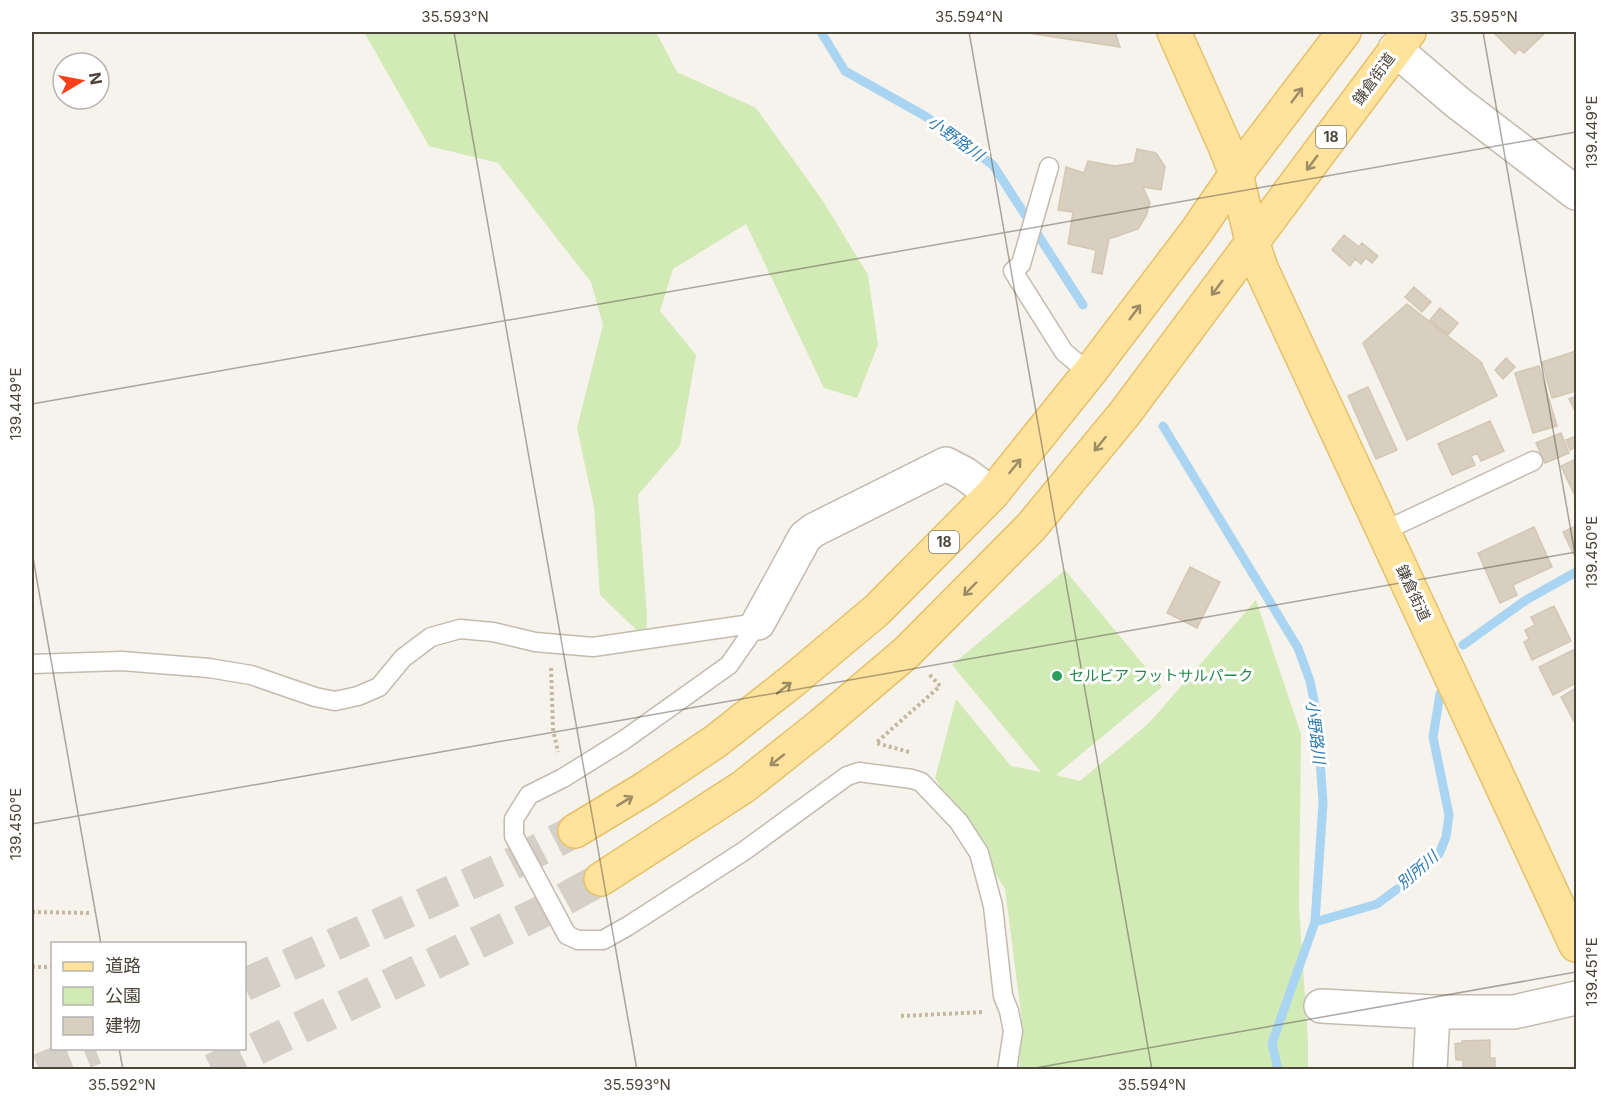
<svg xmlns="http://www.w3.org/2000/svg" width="1608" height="1101" viewBox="0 0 1608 1101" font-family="Inter,'Noto Sans JP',sans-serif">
<rect width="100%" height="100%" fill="#f6f3ec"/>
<path fill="#d2eab5" d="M364 32H656L677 72 756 108 823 201 868 275 878 345 857 398 824 388 746 224 673 269 660 311 696 355 680 446 638 495 647 615 646 639 600 595 594 507 577 428 603 325 591 282 498 163 429 146Z
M1065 570 1162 687 1056 775 1080 781 1149 723 1256 600 1301 734 1299 907 1308 1042V1069H1019L1022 1021 1005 889 935 778 956 699 1011 766 1041 772 952 665Z"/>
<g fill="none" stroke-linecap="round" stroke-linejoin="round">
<path stroke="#a9d4f2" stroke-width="9" d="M821 32 845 71 925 116 993 165 1083 305
M1163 426 1298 648 1310 681 1317 715 1323 803 1315 922 1272 1043 1278 1070
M1463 645 1526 600 1576 572
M1315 922 1377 904 1416 875 1439 854 1446 837 1449 815 1433 737 1440 694"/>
</g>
<path fill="#d8cfc1" stroke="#d3c7b4" stroke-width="1.5" d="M1021 32H1115L1120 47Z
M1493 32H1542L1544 34 1524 53 1519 49 1515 54Z
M1137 149 1156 153 1165 167 1161 190 1143 187 1150 203 1146 216 1138 229 1109 239 1102 274 1092 272 1096 250 1068 244 1073 212 1058 210 1066 167 1084 173 1088 161 1115 166 1134 163Z
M1344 235 1359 247 1362 243 1378 256 1372 263 1366 258 1361 264 1355 259 1350 266 1332 250Z
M1414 287 1431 302 1422 312 1405 297Z
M1407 304 1481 362 1497 396 1407 440 1363 343Z
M1440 308 1458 323 1448 335 1430 320Z
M1576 351V391L1552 398 1542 362Z
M1506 358 1515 367 1503 379 1495 370Z
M1539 366 1557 426 1533 433 1515 373Z
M1368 387 1397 450 1376 459 1348 396Z
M1576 396V413L1569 399Z
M1490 421 1504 451 1481 461 1477 453 1471 456 1475 465 1452 475 1438 444Z
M1561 433 1569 453 1545 463 1536 443Z
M1576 436V447L1570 450 1566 440Z
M1576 459V498L1561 466Z
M1576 526V554L1574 555 1563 532Z
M1534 527 1552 567 1513 585 1517 595 1500 603 1478 553Z
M1190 567 1220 582 1197 628 1167 613Z
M1554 606 1571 641 1532 660 1524 642 1529 639 1525 630 1535 625 1531 617Z
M1573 650 1576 657V683L1553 695 1539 667Z
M1576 688V722L1575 723 1561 697Z
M1490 1040V1058H1495V1070H1463V1060H1456L1455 1044 1462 1043V1041Z"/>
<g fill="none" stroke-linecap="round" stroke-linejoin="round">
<path stroke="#d4d0c8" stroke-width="33" stroke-dasharray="33 16" stroke-linecap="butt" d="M244 985 504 868 575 831
M39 1070 95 1048
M212 1070 539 913 601 879"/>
<g stroke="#c2bbae" stroke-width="21">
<path id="lane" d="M1049 167 1021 264 1013 271 1064 352 1089 373
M1384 531 1533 461
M758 623 729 665 624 740 563 778 529 795 514 819V836L567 935 578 940H603L628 926 744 851 847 776 859 772 912 779 921 782 959 822 979 853 993 906 1003 996 1009 1011 1013 1031 1007 1070
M32 664 122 661 209 668 251 675 315 697 335 701 358 696 379 687 403 658 431 637 460 629 493 632 535 642 593 647 758 623"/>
</g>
<g stroke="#c2bbae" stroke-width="36">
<path id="street" d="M1395 49 1457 102 1576 193
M758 623 805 537 814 530 946 464 965 474 992 494
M1321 1006 1433 1012H1514L1576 998
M1430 1070 1433 1012"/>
</g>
<g stroke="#e6c16a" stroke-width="36">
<path id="primary" d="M1174 32 1225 146 1236 174 1252 241 1261 268 1576 945
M575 831 646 788 716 741 791 682 877 610 992 494 1089 373 1196 232 1236 174 1344 32
M601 879 743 787 820 726 907 652 1031 527 1125 413 1409 32"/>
</g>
<path stroke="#c4b79f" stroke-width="4" stroke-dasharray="3 3" stroke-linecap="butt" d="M551 668 553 729 558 752
M909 752 876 743 940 686 929 674
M32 912 89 913
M32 967H52
M901 1016 984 1012"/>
<use href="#lane" stroke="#fff" stroke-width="18"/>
<use href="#street" stroke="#fff" stroke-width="33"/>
<use href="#primary" stroke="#ffe39c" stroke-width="33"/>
</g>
<defs><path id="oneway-shaft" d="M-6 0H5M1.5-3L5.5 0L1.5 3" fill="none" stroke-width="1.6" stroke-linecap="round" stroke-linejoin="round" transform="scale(1.5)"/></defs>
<g stroke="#9c8c66">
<use href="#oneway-shaft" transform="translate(1297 95) rotate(-53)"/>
<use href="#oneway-shaft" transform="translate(1312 163) rotate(126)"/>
<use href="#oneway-shaft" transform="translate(1217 288) rotate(127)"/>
<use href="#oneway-shaft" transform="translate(1135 312) rotate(-53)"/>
<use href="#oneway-shaft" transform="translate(1100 444) rotate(129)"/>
<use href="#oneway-shaft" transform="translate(1015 466) rotate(-51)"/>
<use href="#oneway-shaft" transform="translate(970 589) rotate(134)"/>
<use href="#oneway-shaft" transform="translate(784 688) rotate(-38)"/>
<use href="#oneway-shaft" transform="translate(777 760) rotate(142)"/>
<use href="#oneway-shaft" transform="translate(625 801) rotate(-31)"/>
</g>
<path fill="none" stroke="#4b4439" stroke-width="1.5" stroke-opacity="0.45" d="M454 32 637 1070M969 32 1152 1070M1483 32 1576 560M32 404 1576 132M32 552 101 944M32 824 1576 552M119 1048 123 1070M1024 1070 1576 972"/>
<circle fill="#2e9e5b" stroke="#fff" stroke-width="2" cx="1057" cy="676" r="6"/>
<g text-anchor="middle" stroke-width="6" stroke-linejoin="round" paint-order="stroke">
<g fill="#fff" stroke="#817c74" stroke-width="1.5">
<rect x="1316" y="126" width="30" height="22" rx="4.5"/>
<rect x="929" y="531" width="30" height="22" rx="4.5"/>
</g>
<g font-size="14" font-weight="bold" fill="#4b4439">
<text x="1331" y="142">18</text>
<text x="944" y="547">18</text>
</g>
<g font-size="15" fill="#4b4439" stroke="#fff">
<text transform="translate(1374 79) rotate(-54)" y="5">鎌倉街道</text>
<text transform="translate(1413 593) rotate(65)" y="5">鎌倉街道</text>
</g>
<g font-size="15" fill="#27864d" stroke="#fff" text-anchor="start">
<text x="1069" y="681">セルビア フットサルパーク</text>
</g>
<g font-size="16" font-style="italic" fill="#2e7ab2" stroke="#fff">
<text transform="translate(956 138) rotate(36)" y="6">小野路川</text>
<text transform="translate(1316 732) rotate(83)" y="6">小野路川</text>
<text transform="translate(1417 870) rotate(-41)" y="6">別所川</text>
</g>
</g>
<rect width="1608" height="1101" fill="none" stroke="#ffffff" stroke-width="66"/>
<rect x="51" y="942" width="195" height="108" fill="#ffffff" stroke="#b7b4b0" stroke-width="1.5"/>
<rect x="63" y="962" width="30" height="9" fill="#ffe39c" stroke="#b7b4b0" stroke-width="1.5"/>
<text x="105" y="972" font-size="18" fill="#4b4439">道路</text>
<rect x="63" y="987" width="30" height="18" fill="#d2eab5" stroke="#b7b4b0" stroke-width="1.5"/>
<text x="105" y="1002" font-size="18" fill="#4b4439">公園</text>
<rect x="63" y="1017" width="30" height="18" fill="#d8cfc1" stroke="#b7b4b0" stroke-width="1.5"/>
<text x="105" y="1032" font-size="18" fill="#4b4439">建物</text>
<g transform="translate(81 81) rotate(80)"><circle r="28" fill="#ffffff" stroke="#b7b4b0" stroke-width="1.5"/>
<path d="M0-4.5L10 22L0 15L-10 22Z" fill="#fc3f1d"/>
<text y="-9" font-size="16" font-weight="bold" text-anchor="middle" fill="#4b4439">N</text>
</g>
<rect x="33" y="33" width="1542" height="1035" fill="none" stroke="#4b4439" stroke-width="2"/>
<g font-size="15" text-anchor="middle" fill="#4b4439">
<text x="455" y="22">35.593°N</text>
<text x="969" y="22">35.594°N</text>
<text x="1484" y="22">35.595°N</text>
<text transform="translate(1592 132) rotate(-90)" y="5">139.449°E</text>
<text transform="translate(16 404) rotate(-90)" y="5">139.449°E</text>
<text transform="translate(1592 552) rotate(-90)" y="5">139.450°E</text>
<text transform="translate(16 824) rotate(-90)" y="5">139.450°E</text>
<text transform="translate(1592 972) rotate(-90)" y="5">139.451°E</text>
<text x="122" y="1090">35.592°N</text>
<text x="637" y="1090">35.593°N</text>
<text x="1152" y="1090">35.594°N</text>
</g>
</svg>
